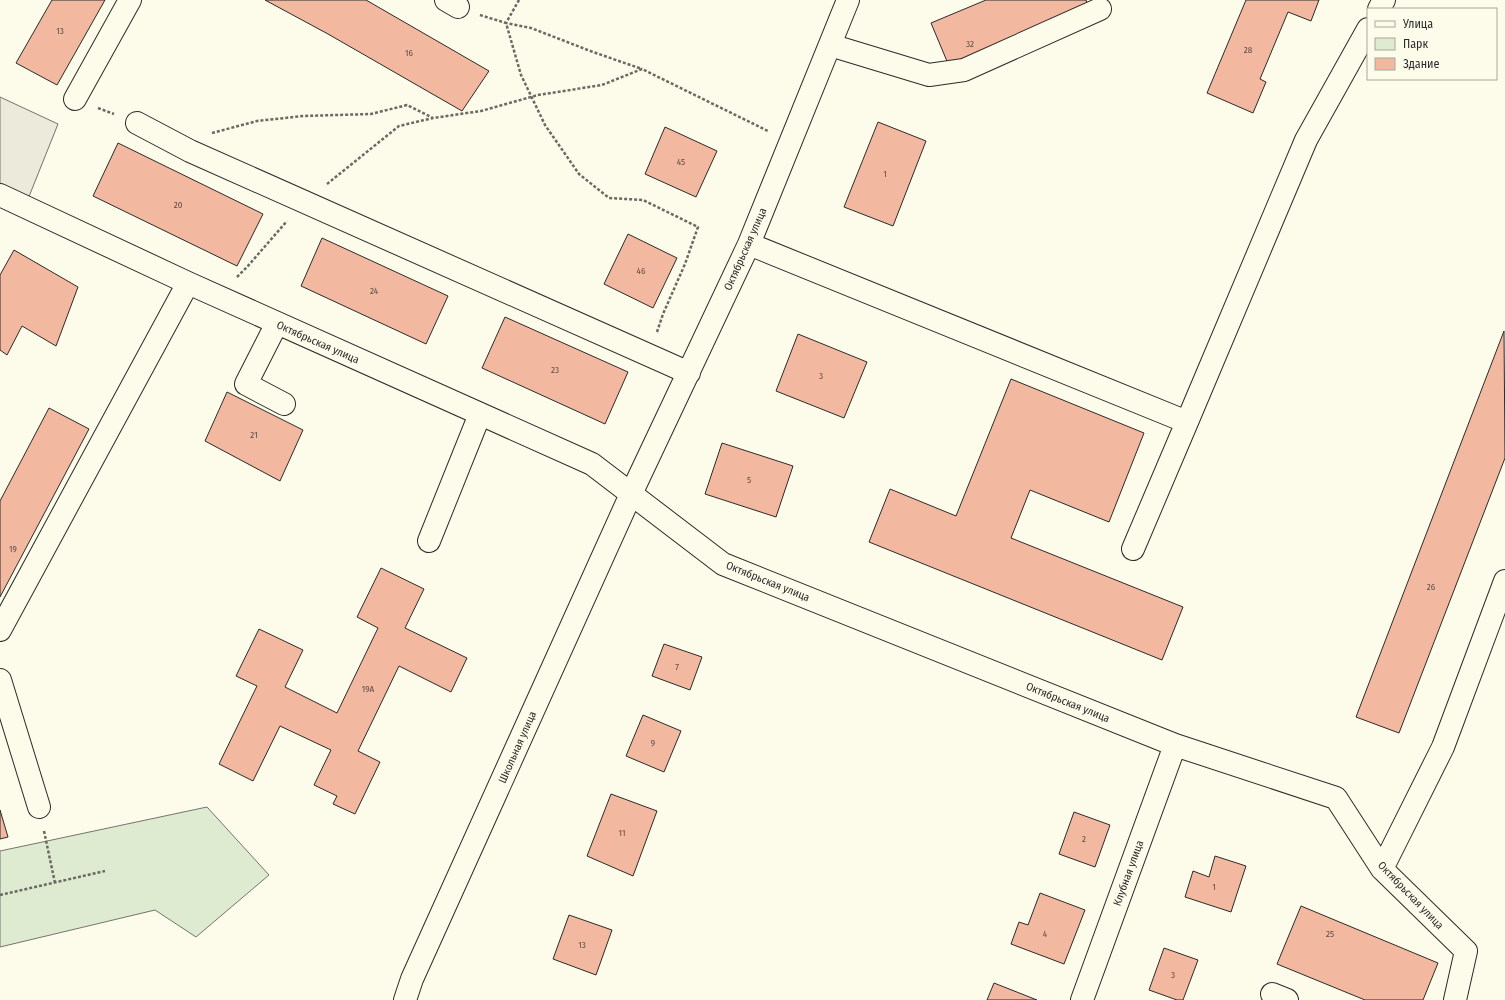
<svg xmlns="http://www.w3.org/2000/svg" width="1505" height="1000" viewBox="0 0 1505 1000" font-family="'Fira Sans Condensed',sans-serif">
<rect width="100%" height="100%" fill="#fdfbea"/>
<path fill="#deebd1" stroke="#74746e" d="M207 807 269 875 196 937 155 910 0 947V851Z"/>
<path fill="#eceadb" stroke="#74746e" d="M0 97 58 124 28 199 0 186Z"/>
<path fill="#f2b8a0" stroke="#2b2b2b" d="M52 0H105L57 85 16 63Z
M265 0H366L489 71 462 111 328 34Z
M986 0H1086L1089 8 949 66 931 23Z
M1246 0H1319L1311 21 1288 12 1260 79 1266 82 1253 113 1207 93Z
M878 122 926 141 893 226 844 207Z
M665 127 717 151 696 197 645 174Z
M118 143 263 214 237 266 93 196Z
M628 234 677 258 653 308 604 284Z
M322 238 448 296 426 344 301 286Z
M14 250 78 287 56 346 22 326 7 355 0 350V275Z
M505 317 628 372 605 424 482 368Z
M1504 331 1505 458 1399 733 1356 717Z
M798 334 867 362 844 418 776 391Z
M1011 379 1144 433 1109 522 1030 490 1011 538 1183 607 1162 660 869 542 890 489 956 516Z
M227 392 303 430 280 481 205 441Z
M49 408 89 429 0 597V501Z
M722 443 793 466 776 517 705 494Z
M381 568 424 589 405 628 467 658 451 692 399 666 358 751 380 762 355 814 333 804 337 796 314 785 331 750 280 726 253 781 219 764 257 686 236 676 259 629 303 650 285 687 337 713 378 628 357 617Z
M664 644 702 657 690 690 652 676Z
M643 715 681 731 664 772 626 756Z
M611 794 657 811 633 876 587 856Z
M0 810 8 837 0 839Z
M1074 812 1110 825 1095 867 1059 854Z
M1215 856 1246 866 1231 912 1185 897 1193 871 1209 877Z
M1040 893 1085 910 1064 964 1011 944 1019 922 1028 925Z
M1301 906 1438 963 1423 1000H1365L1277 964Z
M569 915 612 930 596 975 553 959Z
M1164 948 1198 960 1183 1000H1177L1149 990Z
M994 983 1037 1000H987Z"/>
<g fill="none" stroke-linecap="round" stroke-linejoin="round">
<g stroke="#2b2b2b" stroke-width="24">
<path id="minor" d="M446 0 458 7
M1379 9 1384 0
M830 45 929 75 964 70 1100 9
M75 99 130 0
M137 123 190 151 689 373
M0 195 188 283 592 464 723 564 1175 745 1336 798 1382 869 1466 951 1455 1000
M749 244 1187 422 1133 549
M277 323 246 384 284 404
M1187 422 1306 140 1368 29
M429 541 480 414
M0 630 188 283
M0 680 39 807
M1382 869 1443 747 1505 581
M1272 994 1287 1000
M405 1000 412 979 631 494 749 244 848 0
M1082 1000 1175 745"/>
</g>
<path stroke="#6a6964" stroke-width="2.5" stroke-dasharray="3 2" stroke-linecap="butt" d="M519 0 506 23 531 28 593 52 642 69
M480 15 506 23 521 75 545 125 579 174 609 198 643 200 698 227 685 264 663 314 657 332
M98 108 114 114
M212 133 257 121 303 116 371 114 407 105 433 118
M327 184 399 126 433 118 481 111 538 95 602 85 642 69 768 131
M237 277 247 267 287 221
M44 831 55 883
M0 895 105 871"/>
<use href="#minor" stroke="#fdfbea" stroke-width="22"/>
</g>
<g text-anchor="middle" stroke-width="3" stroke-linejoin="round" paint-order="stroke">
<g font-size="9" fill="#5d4e48">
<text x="60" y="34">13</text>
<text x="970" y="47">32</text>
<text x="1248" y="53">28</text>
<text x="409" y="56">16</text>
<text x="681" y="165">45</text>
<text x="885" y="177">1</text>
<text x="178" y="208">20</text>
<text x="641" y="274">46</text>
<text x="374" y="294">24</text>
<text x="555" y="373">23</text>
<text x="821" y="379">3</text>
<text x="254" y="438">21</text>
<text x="749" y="483">5</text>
<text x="13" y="552">19</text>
<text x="1431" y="590">26</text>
<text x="677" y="670">7</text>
<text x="368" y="692">19А</text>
<text x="653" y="746">9</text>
<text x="622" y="836">11</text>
<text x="1084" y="842">2</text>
<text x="1214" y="890">1</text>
<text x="1045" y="937">4</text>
<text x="1330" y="937">25</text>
<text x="582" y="948">13</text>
<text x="1173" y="978">3</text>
</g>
<g font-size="11" fill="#2b2b2b" stroke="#fdfbea">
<text transform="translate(745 249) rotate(-66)" y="4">Октябрьская улица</text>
<text transform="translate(318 342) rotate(24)" y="4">Октябрьская улица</text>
<text transform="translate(768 581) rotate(22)" y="4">Октябрьская улица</text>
<text transform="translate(1068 702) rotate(22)" y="4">Октябрьская улица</text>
<text transform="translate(517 747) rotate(-66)" y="4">Школьная улица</text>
<text transform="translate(1128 873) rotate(-70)" y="4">Клубная улица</text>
<text transform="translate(1411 895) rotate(46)" y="4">Октябрьская улица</text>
</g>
</g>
<rect x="1367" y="8" width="130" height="72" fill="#fdfbea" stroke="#a9a89e"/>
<rect x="1375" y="21" width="20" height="6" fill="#fdfbea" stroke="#a9a89e"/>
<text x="1403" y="28" font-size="12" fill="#2b2b2b">Улица</text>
<rect x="1375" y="38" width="20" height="12" fill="#deebd1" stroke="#a9a89e"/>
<text x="1403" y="48" font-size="12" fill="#2b2b2b">Парк</text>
<rect x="1375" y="58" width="20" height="12" fill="#f2b8a0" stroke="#a9a89e"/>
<text x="1403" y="68" font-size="12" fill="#2b2b2b">Здание</text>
</svg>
